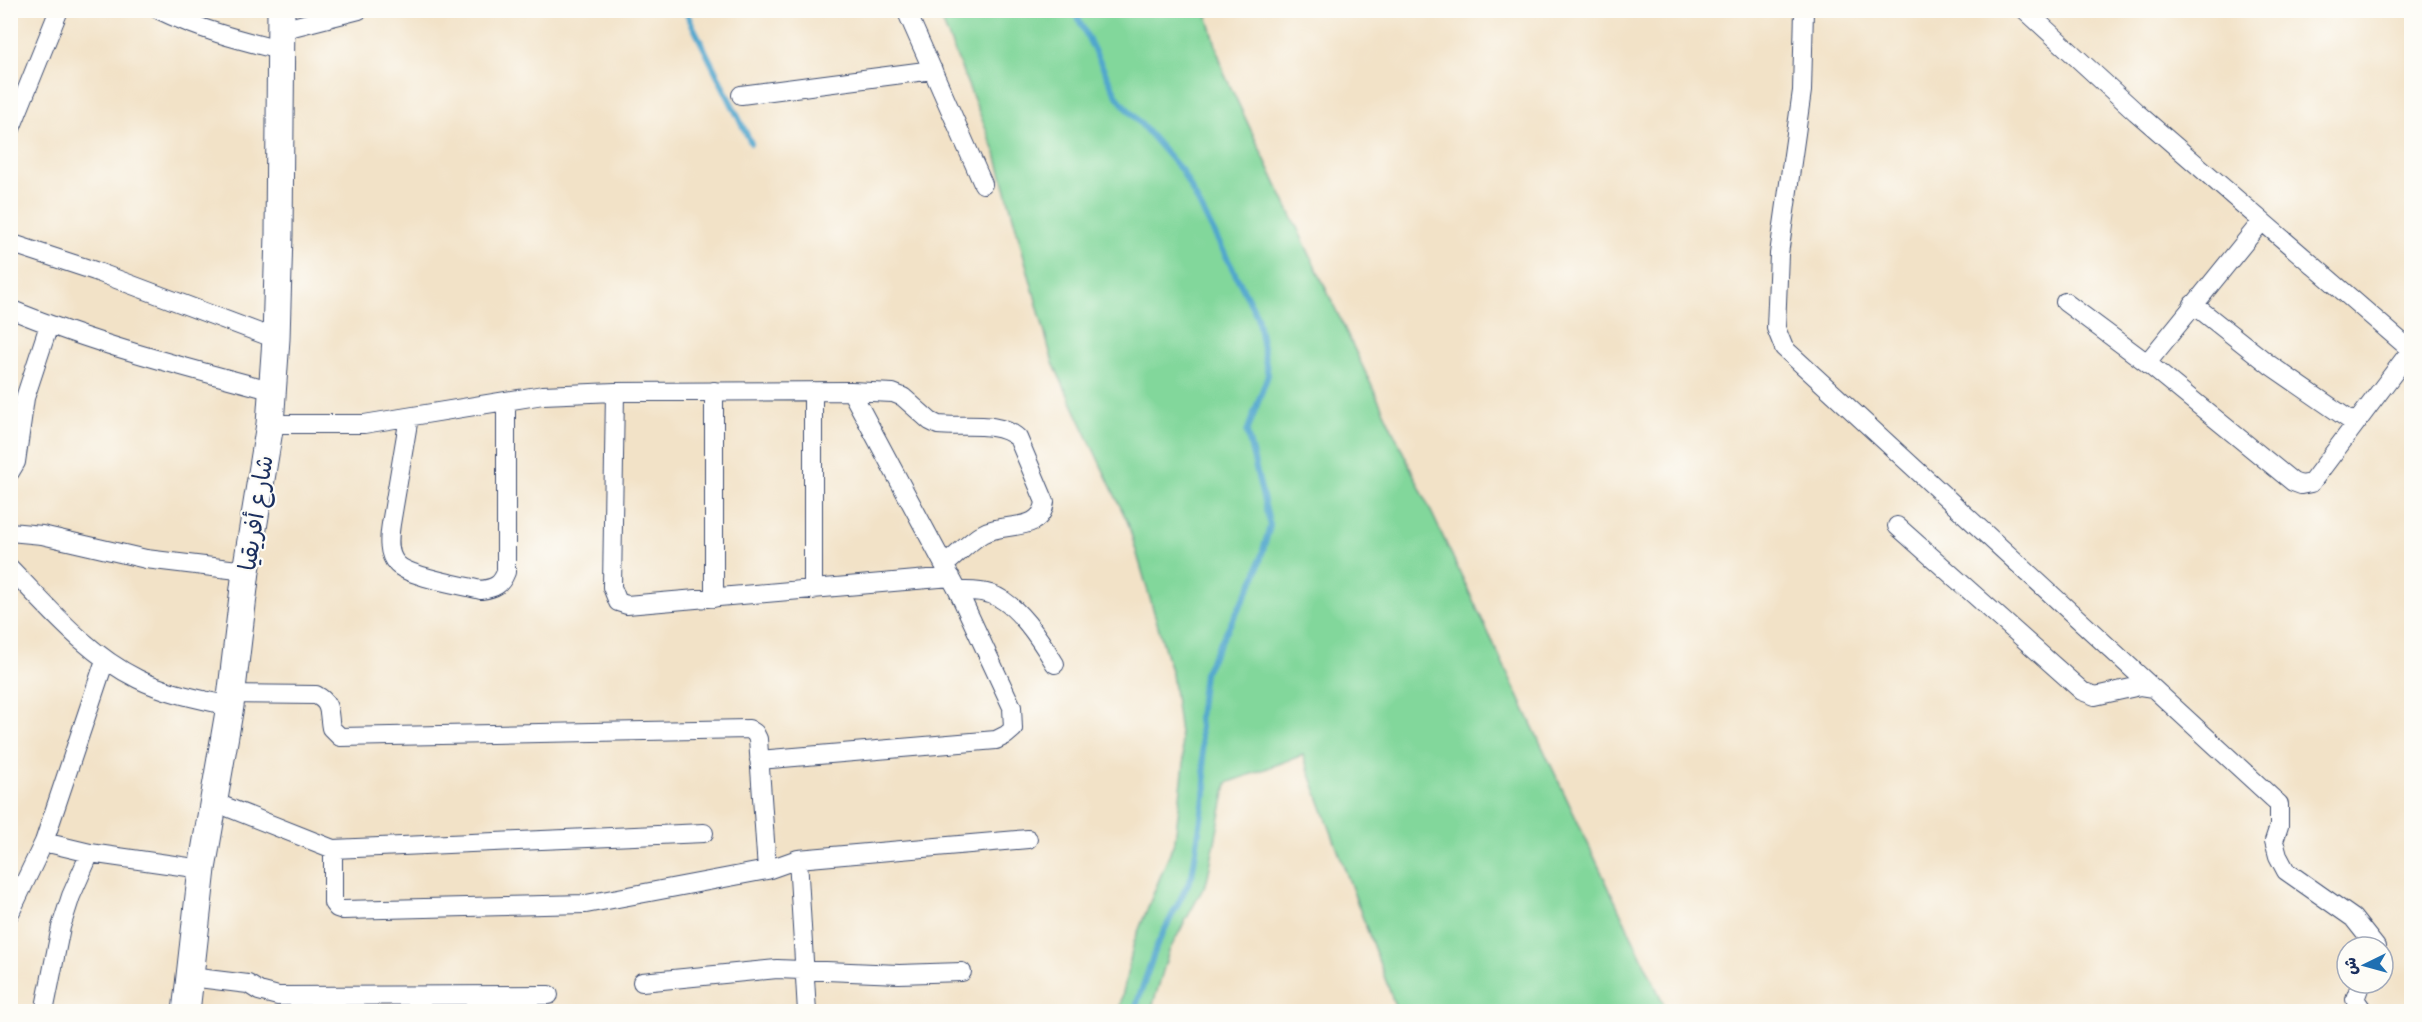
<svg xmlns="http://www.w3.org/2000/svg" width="2422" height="1022" viewBox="0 0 2422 1022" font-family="'Indie Flower','Playpen Sans Arabic',sans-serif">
<rect width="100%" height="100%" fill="#fdfcf7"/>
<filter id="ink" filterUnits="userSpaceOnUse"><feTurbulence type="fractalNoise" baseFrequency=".0167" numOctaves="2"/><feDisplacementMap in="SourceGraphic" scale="12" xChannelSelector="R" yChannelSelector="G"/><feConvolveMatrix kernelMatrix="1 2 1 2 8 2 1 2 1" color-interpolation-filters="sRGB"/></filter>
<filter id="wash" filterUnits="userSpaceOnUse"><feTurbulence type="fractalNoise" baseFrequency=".008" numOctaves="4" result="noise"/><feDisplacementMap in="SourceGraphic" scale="24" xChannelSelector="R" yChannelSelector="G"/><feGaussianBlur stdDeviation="1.35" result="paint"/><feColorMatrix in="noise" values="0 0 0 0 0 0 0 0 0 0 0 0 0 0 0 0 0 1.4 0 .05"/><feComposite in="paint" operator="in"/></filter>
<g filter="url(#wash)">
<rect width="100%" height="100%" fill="#f2e2c7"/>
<path fill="#82d79b" stroke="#4e837c" stroke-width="1.5" d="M938 11H1206L1224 73 1667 1011H1397L1303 755 1227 783 1207 881 1169 951 1151 1011H1119L1134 942 1175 840 1184 763 1172 674 1128 523 1053 363 996 154Z"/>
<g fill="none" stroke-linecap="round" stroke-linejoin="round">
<path stroke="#50a6cd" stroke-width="6" d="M685 10 751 143
M1074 10 1118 98 1182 171 1257 316 1268 375 1247 432 1270 526 1255 578 1204 673 1199 718 1206 787 1192 876 1157 945 1134 1012"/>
</g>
</g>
<g filter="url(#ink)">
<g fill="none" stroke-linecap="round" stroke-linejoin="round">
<g stroke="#3b4a6e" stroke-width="20">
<path id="street" d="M159 10C198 29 239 40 280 50
M906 10 983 184
M1804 10 1802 91 1779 254 1776 328 1784 348 2153 688
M2025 10 2136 112 2412 351
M281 30 359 10
M741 95 933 70
M10 131 59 10
M10 243 95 271 276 339
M2065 302 2147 363 2293 482 2301 485 2311 483 2411 350
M2193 304 2270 365 2354 423
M10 309C94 344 183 367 270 390
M2147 363 2262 221
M714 391V598
M813 391V590
M615 392 612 587 618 602 627 605 951 577
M409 417 391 524C389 537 387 554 397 564 409 577 462 585 481 590 495 588 501 585 506 572V401
M270 424H364L543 395 615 392 851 391 893 393 903 397 930 421 938 425C963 428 999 420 1018 438L1045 502C1041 534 1004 521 982 534 969 542 957 555 945 565
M10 472 16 462 25 398 49 325
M1897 526 2082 691 2095 696 2140 686 2153 688 2279 804V826L2274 841 2278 856 2286 871 2353 918 2376 947
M10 532 42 535 146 559 246 571
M10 568C50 609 86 653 138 679 166 693 199 699 230 706
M958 591C969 591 979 590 990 594 1017 602 1041 641 1055 664
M231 694 316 695C332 703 328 713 331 728L340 737 749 729 755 733 758 739 767 870
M759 760 996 740 1006 735 1013 729 1012 707 958 591 851 391
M214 802 333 849 704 833
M44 842 90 853 202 869
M333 849V903L337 908 343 910 586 904 767 870 798 859 1028 839
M798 859 807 1012
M10 913 44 842 105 660
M190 977 248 984 259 991 278 996 549 995
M642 982 777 969 899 974 962 972
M2361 983 2355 999 2364 1012
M44 1012 61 927 71 896 90 853"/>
</g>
<g stroke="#3b4a6e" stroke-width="29">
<path id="secondary" d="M186 1012 202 869 230 706 246 571 270 424 276 339 279 234 281 10"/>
</g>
<use href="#street" stroke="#fff" stroke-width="18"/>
<use href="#secondary" stroke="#fff" stroke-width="27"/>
</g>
</g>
<g text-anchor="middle" stroke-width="4.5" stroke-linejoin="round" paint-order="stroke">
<g font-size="24" fill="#1b2f5e" stroke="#fdfcf7">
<text transform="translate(256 513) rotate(-81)" y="8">شارع أفريقيا</text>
</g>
</g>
<rect width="2422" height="1022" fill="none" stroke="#fdfcf7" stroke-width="36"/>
<g transform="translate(2365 965) rotate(265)"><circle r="28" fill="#fdfcf7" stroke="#a3aaba" stroke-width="1.5"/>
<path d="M0-4.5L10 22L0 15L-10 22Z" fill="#1f6fb2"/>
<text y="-9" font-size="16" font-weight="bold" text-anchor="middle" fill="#1b2f5e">ش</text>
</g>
</svg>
